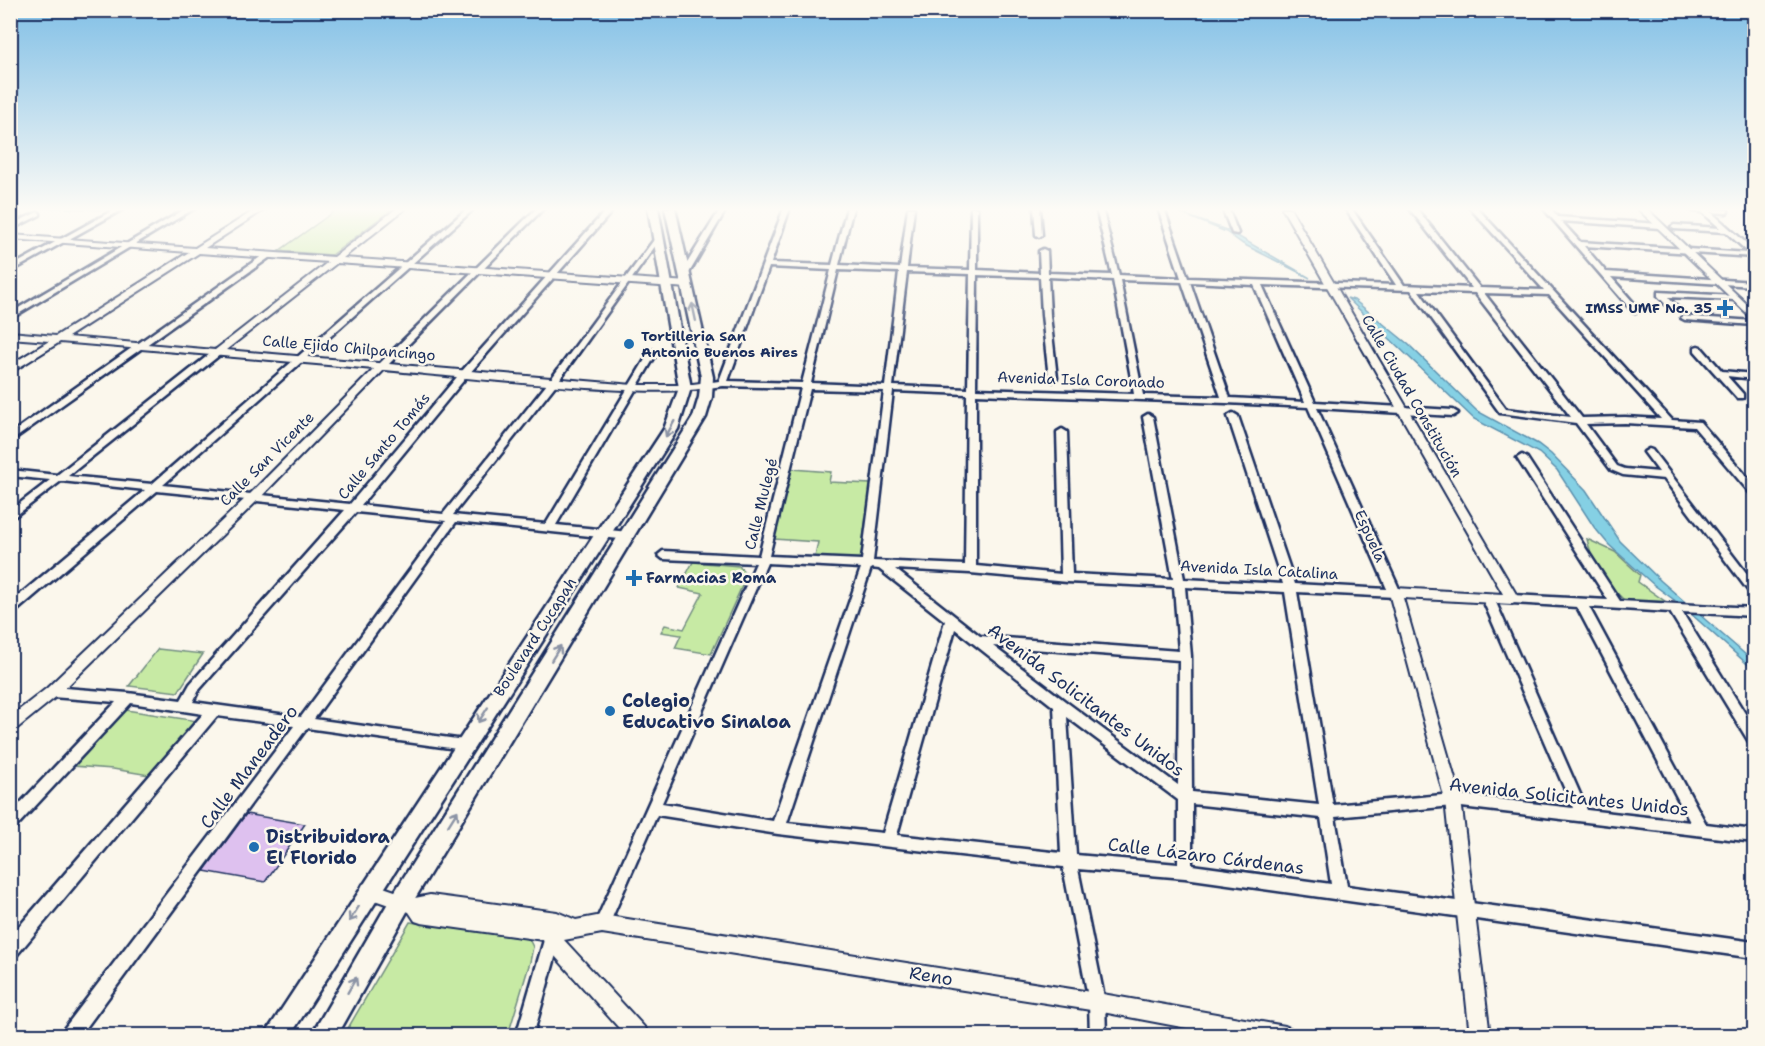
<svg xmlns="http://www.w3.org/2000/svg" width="1765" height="1046" viewBox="0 0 1765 1046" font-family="'Shantell Sans',sans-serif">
<rect width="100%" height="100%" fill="#fbf7ec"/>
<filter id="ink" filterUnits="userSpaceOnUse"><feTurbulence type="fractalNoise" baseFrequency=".0167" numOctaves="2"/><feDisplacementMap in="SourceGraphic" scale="12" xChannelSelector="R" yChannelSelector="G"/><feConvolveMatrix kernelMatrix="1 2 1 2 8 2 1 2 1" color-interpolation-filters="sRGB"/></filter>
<g filter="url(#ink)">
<path fill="#c7eaa4" stroke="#718c81" stroke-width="1.5" d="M339 208H393L332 255 279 251Z
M792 469 831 472 829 482 871 484 860 560 815 557 818 542 774 539Z
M1587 539 1615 552 1640 575 1638 582 1666 602 1624 600 1595 571Z
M693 562 739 566 747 575 711 654 675 648 681 635 661 632 665 625 684 629 703 593 679 588Z
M158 649 203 654 178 692 129 686Z
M126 710 197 721 149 775 113 769 73 766Z
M410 922 529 939 533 947 530 962 508 1035H344Z"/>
<path fill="#85d0e4" stroke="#5b90ae" stroke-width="1.5" d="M1180 213 1229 231 1310 278 1243 244 1226 232Z
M1347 298 1354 300 1408 344 1477 411 1538 444 1551 454 1586 490 1620 541 1661 581 1754 662V670L1681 605 1654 585 1609 545 1594 527 1557 470 1539 453 1474 419Z"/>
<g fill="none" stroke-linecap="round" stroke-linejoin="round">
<path stroke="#5b90ae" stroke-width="2" d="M43 208H62
M66 208 109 210"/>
</g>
<path fill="#dec1ef" stroke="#1b2f5e" stroke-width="1.5" d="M246 814 305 824 265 882 204 871Z"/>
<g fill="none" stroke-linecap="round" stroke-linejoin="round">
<g stroke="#1b2f5e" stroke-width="5">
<path id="minor" d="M117 208H125L10 272V267Z
M187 208H195L10 319V313Z
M468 208H475L163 485 350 504 462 371 608 208H615L468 375 361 505 443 514 551 379 656 237 658 236 661 238 557 383 453 515 546 524 649 353 653 350 657 353 556 525 629 532 634 536 629 540 456 522 314 719 464 740 469 741 471 745 469 749 464 750 307 728 80 1036H61L63 1030 294 726 217 716 16 956 10 958V937L203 714 131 703 15 828 10 830V814L116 702 52 697 48 696 46 692 48 688 52 687 128 693 181 700 190 684 345 510 157 491 14 613 10 614V603L145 490 61 481 10 520V511L50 480 10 476V470L57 475 215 350H221V354L68 476 152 484ZM356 512 446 521 301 717 193 702 199 690Z
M537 208H544L385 368H379V364Z
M721 208H727L689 273 682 275 681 273Z
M784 208H790L771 263 832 265 847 208H853L839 265 900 268 908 208H914L907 268 970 270 971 208H977V270L1040 273 1039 251 1043 249 1047 251 1048 273 1112 275 1096 208H1102L1119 275 1181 278 1158 208H1164L1188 278 1396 285 1345 208H1351L1404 285 1472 288 1409 208H1416L1480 288 1544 290 1470 208H1477L1672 420 1700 422 1754 485V494L1750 493 1694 427 1625 423 1586 424 1617 466 1625 469 1659 472 1644 452 1649 449 1652 450 1754 583V594L1750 593 1664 479 1623 475 1611 470 1576 423 1500 413 1411 290 1262 285 1315 402 1453 410 1458 413 1453 416 1317 408 1401 593 1399 596 1395 597 1297 592 1333 805 1453 794 1573 808 1482 598 1484 595H1492L1494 598 1587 810 1690 822 1577 607 1512 603 1508 602 1506 599 1508 596 1512 595 1608 600 1517 458 1522 455 1527 458 1620 601 1754 608V616L1682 612 1754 728V743L1749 742 1670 612 1589 607 1706 824 1754 830V842L1453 806 1335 817 1347 886 1754 942V958L1185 878 1078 869 1105 1002 1106 1036H1090L1089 1002 1063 867 778 834 657 815 607 929 602 931 597 929 594 924 597 919 756 563 663 559 658 555 663 551 759 556 801 388 723 386 708 388 704 385 705 383 719 381ZM769 267 831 270 802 383 728 381ZM838 270 899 272 885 386 811 383ZM907 272 970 274 968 389 893 386ZM977 275 1040 277 1042 315 1049 378 1053 381 1057 378 1050 315 1048 277 1113 280 1134 394 976 389ZM1120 280 1182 282 1221 397 1143 395ZM1190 282 1254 285 1305 402 1230 398ZM1419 291 1475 293 1571 417 1506 409ZM1484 293 1549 295 1661 419 1625 417 1582 418ZM810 389 884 391 862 560 769 556ZM893 391 967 394 965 565 873 561ZM976 394 1226 403 1308 407 1387 589 1295 584 1238 416 1233 413 1228 416 1283 584 1184 579 1153 417 1148 414 1143 417 1173 579 1072 574 1067 432 1062 429 1057 432 1061 574 976 566ZM767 563 861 568 773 821 662 803ZM871 568 879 569 945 621 883 833 787 823ZM895 569 970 573 1067 582 1174 587 1179 651 980 636ZM1185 587 1285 592 1319 805 1192 792 1191 656ZM955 629 1054 707 1061 853 897 835ZM993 646 1179 660 1178 785 1065 701ZM1067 717 1178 800V864L1076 855ZM1192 804 1321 818 1331 884 1192 865Z
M1034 208H1040L1042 235 1039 237 1036 235Z
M1222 208H1228L1238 233 1237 234 1232 233Z
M1543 208H1550L1558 217 1660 224 1663 226 1660 228 1561 221 1580 242 1749 253 1726 232 1674 229 1671 227 1674 225 1720 228 1702 212 1692 211 1689 209 1728 210V212L1726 213 1711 212 1754 250V257L1584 246 1606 272 1754 282V286L1611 277 1640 310 1636 312H1633Z
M38 212 40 213V215L10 230V225Z
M266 253 273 255 10 442V434Z
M1658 292 1736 296 1740 298 1736 300 1668 297 1677 307 1673 309H1670L1658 296Z
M1682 316 1754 321V325L1685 320 1681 318Z
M1698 346 1701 347 1722 371 1754 374V379L1727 376 1743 394V398H1737L1695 351V347Z
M1752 346 1754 347V354H1751L1748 349Z
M552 932 558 935 560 940 533 1036H516L544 940 546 935Z"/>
</g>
<g stroke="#1b2f5e" stroke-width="4">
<path id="tertiary" d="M258 208H267L205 248 334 257 397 208H406L343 258 688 282 692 285 688 288 337 263 226 350 633 385H685L708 382 713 385C689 403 430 374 384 370L257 501 57 696 15 730 10 732V717L47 688 249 495 374 369 60 342 10 373V365L49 341 10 338V332L56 336 189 252 10 239V235L195 248ZM199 253 328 262 215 350 68 337Z
M1282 208H1290L1519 599 1517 602 1512 604 1403 598 1461 800 1490 1036H1470L1445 800 1389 593 1390 590 1395 588 1503 594Z
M1637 208H1646L1754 311V318L1751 317Z
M369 882 415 898 430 895 557 912 576 920 602 915 1097 993 1285 1026 1292 1029 1294 1036H1229L1097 1011 602 933 564 940 646 1029 648 1036H626L546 946 543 940 421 923 415 921 409 912 363 896 360 890 363 884Z"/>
</g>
<g stroke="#1b2f5e" stroke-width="5">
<path id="primary" d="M648 208H658L691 388 678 429 290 1036H264L664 429 679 388Z
M665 208H675L713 377 712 397 706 417 408 910 337 1036H311L392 896 693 417 699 397 701 377Z"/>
</g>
<use href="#minor" fill="#fbf7ec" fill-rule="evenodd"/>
<use href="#tertiary" fill="#fbf7ec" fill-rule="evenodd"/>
<use href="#primary" fill="#fbf7ec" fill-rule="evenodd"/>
</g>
<defs><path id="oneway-shaft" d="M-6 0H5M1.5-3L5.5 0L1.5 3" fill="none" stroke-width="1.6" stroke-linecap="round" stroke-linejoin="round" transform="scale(1.5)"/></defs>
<g stroke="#8b93a5">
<use href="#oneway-shaft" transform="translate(694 312) rotate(-102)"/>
<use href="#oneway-shaft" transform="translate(670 429) rotate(119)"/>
<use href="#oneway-shaft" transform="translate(556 653) rotate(-58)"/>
<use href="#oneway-shaft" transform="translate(483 715) rotate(123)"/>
<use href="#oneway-shaft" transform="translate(453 818) rotate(-58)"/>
<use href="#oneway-shaft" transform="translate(354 914) rotate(123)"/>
<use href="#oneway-shaft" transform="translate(352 985) rotate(-60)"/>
</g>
</g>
<linearGradient id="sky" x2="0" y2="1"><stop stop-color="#80bfe6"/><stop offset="0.59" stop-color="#fdfbf6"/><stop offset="1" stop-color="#fdfbf6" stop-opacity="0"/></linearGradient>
<rect width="1765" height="355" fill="url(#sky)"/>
<g fill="#1f6fb2" stroke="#fbf7ec" stroke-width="2">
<path d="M1722 299h6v6h6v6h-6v6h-6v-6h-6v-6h6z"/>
<circle cx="629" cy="344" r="6"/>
<path d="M631 569h6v6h6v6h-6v6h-6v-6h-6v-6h6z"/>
<circle cx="610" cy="711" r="6"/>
<circle cx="254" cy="847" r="6"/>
</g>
<g text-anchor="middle" stroke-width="5" stroke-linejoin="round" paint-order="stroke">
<g font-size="14" font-weight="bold" fill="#1b2f5e" stroke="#fbf7ec" text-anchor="end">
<text x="1712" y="313">IMSS UMF No. 35</text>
<text x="641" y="341" text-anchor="start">Tortilleria San<tspan x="641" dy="16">Antonio Buenos Aires</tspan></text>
</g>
<g font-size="15" fill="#1b2f5e" stroke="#fbf7ec">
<text transform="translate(349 348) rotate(5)" y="5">Calle Ejido Chilpancingo</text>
<text transform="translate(1081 380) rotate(2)" y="5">Avenida Isla Coronado</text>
<text transform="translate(1412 396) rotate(60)" y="5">Calle Ciudad Constitución</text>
<text transform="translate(384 446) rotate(-50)" y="5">Calle Santo Tomás</text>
<text transform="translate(267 459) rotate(-45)" y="5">Calle San Vicente</text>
<text transform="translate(761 504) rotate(-76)" y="5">Calle Mulegé</text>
<text transform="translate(1370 536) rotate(66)" y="5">Espuela</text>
<text transform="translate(1259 570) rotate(3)" y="5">Avenida Isla Catalina</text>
<text transform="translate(535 637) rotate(-57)" y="5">Boulevard Cucapah</text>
</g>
<g font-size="15" font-weight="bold" fill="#1b2f5e" stroke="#fbf7ec" text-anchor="start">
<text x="646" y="583">Farmacias Roma</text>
</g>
<g font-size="18" fill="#1b2f5e" stroke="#fbf7ec">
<text transform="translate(1086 700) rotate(37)" y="6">Avenida Solicitantes Unidos</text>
<text transform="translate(249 767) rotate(-53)" y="6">Calle Maneadero</text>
<text transform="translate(1569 797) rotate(6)" y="6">Avenida Solicitantes Unidos</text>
<text transform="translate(1206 856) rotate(7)" y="6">Calle Lázaro Cárdenas</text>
<text transform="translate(931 976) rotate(9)" y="6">Reno</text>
</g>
<g font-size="18" font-weight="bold" fill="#1b2f5e" stroke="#fbf7ec" text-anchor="start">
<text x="622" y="707">Colegio<tspan x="622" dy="21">Educativo Sinaloa</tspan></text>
<text x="266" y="843">Distribuidora<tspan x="266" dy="21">El Florido</tspan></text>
</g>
</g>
<rect width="1765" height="1046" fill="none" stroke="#fbf7ec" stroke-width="36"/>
<rect x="18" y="18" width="1729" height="1010" fill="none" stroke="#1b2f5e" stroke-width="2" filter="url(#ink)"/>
</svg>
